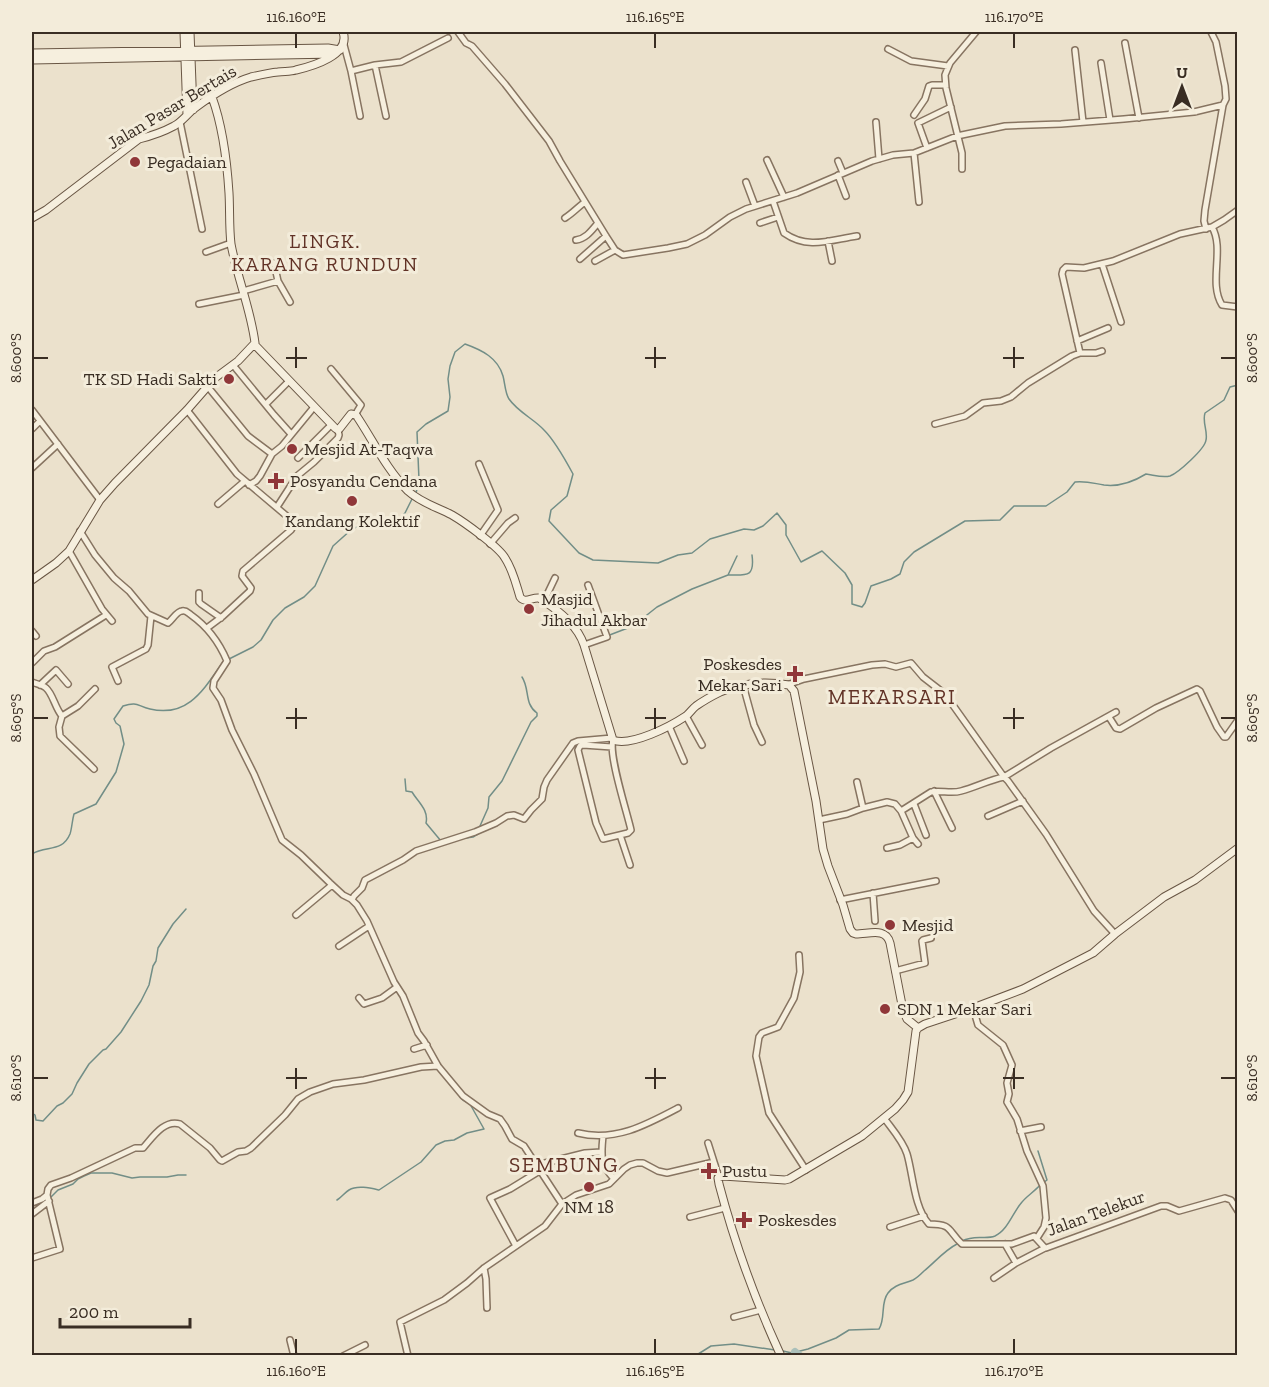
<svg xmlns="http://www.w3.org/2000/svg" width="1269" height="1387" viewBox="0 0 1269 1387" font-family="'Zilla Slab',serif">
<rect width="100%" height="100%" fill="#ebe1cc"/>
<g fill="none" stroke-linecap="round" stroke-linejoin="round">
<path stroke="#728e87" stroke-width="1.5" d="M416 493 419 480 417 432 426 424 448 411 450 397 448 379 450 366 455 352 465 344C482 350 498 358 503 376 505 383 505 393 509 399 518 412 534 419 544 430 554 440 566 461 573 474L567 496 551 510 549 521 579 553 593 560 658 563 678 555 692 553 710 539 744 529 754 530 763 526 777 513 786 525V535L801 562 822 551 845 573 852 585V604L862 607 865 603 871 586 891 579 900 574 904 562 914 552 965 521 1000 520 1014 506H1046L1067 492 1075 482C1087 481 1092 483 1104 485 1120 487 1133 482 1146 474 1154 475 1162 478 1170 476 1178 473 1205 449 1206 440 1208 431 1202 422 1205 413L1224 400 1230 387 1238 385
M728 575C746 575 755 578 752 555
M607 636 633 626 657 607 692 589 728 575 737 556
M227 660 253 647 261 640 273 620 285 608 304 597 315 586 333 546 352 529 366 523 395 521 405 513 412 499
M405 779 406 791 412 792C418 802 429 810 426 823L441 841
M480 826 488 808 489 797 502 781 531 722 537 716V713C524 704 530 689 522 677
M466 838 473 837 478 834
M428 850 433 848
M32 854C46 845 62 853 70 834 72 828 72 821 74 814L96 804 116 772 124 744 120 726 116 723 114 719 123 706C138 701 137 706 150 709 188 718 204 689 223 662
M32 1113 35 1115 36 1120 43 1121 57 1106 63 1103 72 1094 77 1083 89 1064 103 1050 106 1049 121 1032 141 1001 149 985 153 966 156 961 158 948 173 924 186 909
M1038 1151 1047 1180 1043 1183
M50 1198 58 1190 73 1184 78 1179 84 1176 91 1173H112L132 1178 140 1177H167L178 1175H186
M337 1200C342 1197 344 1193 349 1190 357 1185 370 1188 379 1190L421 1162 436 1145 445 1141 454 1140 467 1133 484 1129 470 1104 463 1100 460 1097
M962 1241C975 1234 985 1240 995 1236 1008 1230 1013 1212 1022 1202 1027 1196 1035 1191 1040 1185
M783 1351 792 1353 808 1349 836 1338 849 1330 879 1329C886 1318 880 1303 888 1293 895 1284 904 1284 913 1280 917 1278 921 1274 924 1271 935 1262 945 1250 957 1244
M695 1356 711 1346 734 1344 775 1350"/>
<path stroke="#abc0ba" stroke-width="8" d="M795 1352 800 1356"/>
<g stroke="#877461" stroke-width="8">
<path id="street" d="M458 32 466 43 472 46 505 84 549 141 560 161 606 236 615 250 623 255 668 248 687 244 705 235 730 217 746 209 797 193 872 161 893 155 914 153 957 136 1005 126 1061 124 1124 119 1194 112 1223 105
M1125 43 1139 118
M344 45 351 71 360 116
M888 49 911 61 948 66
M1075 50 1083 122
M1101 63 1110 120
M375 65 401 62 448 38
M351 71 375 65 386 116
M914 115 925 99 929 86 932 85H945
M180 122 202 229
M876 122 879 159
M927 148 918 123 951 107
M914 153 919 202
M767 160 784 197
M838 161 843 173
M962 169V153L946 88 945 75 950 63 976 32
M838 175 846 196
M746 182 755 206
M773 201 784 233C808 250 830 240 857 236
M565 218C573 213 578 207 585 202
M760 223 778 217
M1212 227C1225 249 1208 283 1222 305L1238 307
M1206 229 1204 221 1205 210 1223 105 1226 99 1225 86 1216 42 1211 32
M576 240C586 239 592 230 598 223
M828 241 832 261
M206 252 231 243
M580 259 606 236
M595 261 615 250
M1102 264 1121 322
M278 281 290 302
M243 291 278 281 274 263
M199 304 244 295
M1077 341 1108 328
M1080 353H1096L1102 351
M233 365 274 415 291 434
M331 369 361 405 355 415
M208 387 248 436 272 454
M266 404 289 381
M32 410 100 500
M187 410 237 474 295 523 291 530 243 571 242 576 251 588 250 591 223 616 207 628
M935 424 965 416 983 403 1001 401 1011 397 1028 383 1072 356 1080 353 1062 274 1063 270 1066 267 1084 268 1113 261 1180 234 1212 227 1224 220 1238 210
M32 429 40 421
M298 458 331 425
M479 464 498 510 480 536
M32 468 58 444
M249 485 256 481 260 476 272 454 282 446 314 407
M218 504 245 481
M277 507 297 476 314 462 338 438 339 435 338 430
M80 531 95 555 114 578 129 591 148 614 168 623C172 620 177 611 182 611 186 610 188 613 191 615 208 627 219 642 227 661L214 681 213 688 221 700 232 730 254 774 282 840 301 855 330 883 343 895 351 899 357 905 367 921 394 982 403 996 418 1033 424 1041 438 1066 463 1096 488 1114 500 1119 505 1126 512 1139 524 1146 562 1204
M490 544 508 523 515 518
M69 551 102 609 112 621
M199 593V602L201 604 221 618
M544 601 555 578
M32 631 36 636
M584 645 607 637 588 585
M32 663 44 651 55 647 106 615
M118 681 112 667 146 649 148 645 151 616
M32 682C36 684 43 685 46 688 53 694 55 708 62 716L59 727 60 736 94 769
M40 685 56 670 68 684
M743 685 754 725 762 742
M787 685 804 679 872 665 885 664 896 667 911 663 923 677 945 694 1004 777 1051 748 1116 712
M62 716 78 706 95 689
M686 716 702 745
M1109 717 1116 728 1120 729 1156 708 1197 689 1200 691 1217 727 1224 737H1226L1238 720
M669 726 684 761
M612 747 583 745 580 746 578 750 596 823 603 839 628 833 631 830C627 812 608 754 613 740
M857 782 863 808
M934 791 952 828
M914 804 926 835
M901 811 931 792C941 790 951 794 961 791 976 787 989 780 1004 777L1008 781 1046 834 1094 911 1115 934
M988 816 1023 801
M819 820 847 814 863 808 887 802 895 804 901 811 913 838 918 844
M620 835 630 865
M887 848 900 845 913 838
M873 893 875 921
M352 900 354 896 362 888 365 880 403 860 416 851 475 832 496 823 507 816 514 815 524 819 531 810 542 799 544 787 547 780 573 743 578 741 612 738
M840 900 936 881
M296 915 332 885
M339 946 369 926
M799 955 800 972 794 998 778 1027 762 1033 759 1037 756 1056 769 1113 806 1170
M895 971 925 963 922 941 923 940 931 938
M359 998 364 1004 382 998 397 987
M973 1008 978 1025 1003 1045 1012 1065 1007 1083 1009 1094 1007 1102 1017 1119 1027 1151 1043 1186 1046 1218 1044 1227 1037 1238
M414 1049 427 1045
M884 1118C892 1129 903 1141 907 1154 913 1174 914 1208 929 1224 953 1224 947 1230 962 1244H1012L1034 1236 1045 1248H1046L1161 1206H1167L1179 1211 1225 1198 1231 1200 1238 1211
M1020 1131 1041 1127
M578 1133C615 1142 646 1125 678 1108
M603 1136C601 1155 600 1164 614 1179
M708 1143 714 1162
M537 1165 585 1153 601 1152
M32 1203 42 1199 47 1195
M32 1214 49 1201
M690 1217 725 1208
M890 1227 924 1216
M1005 1244 1016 1263
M516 1246 490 1198 510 1189 541 1170
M32 1258 60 1249 47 1195 48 1189 51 1185 71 1178 135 1148H143C152 1138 164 1119 180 1124L210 1148 220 1160 222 1161 238 1152 246 1151 251 1148 285 1115 298 1099 310 1092 333 1084 364 1080 421 1067 438 1066
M484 1268 486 1279 487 1308
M994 1278 1016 1263 1045 1248
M734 1317 761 1310
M290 1340 294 1356
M343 1356 365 1345
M408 1356 400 1322 444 1300 467 1283 484 1268 545 1226 562 1204 576 1195 609 1184 624 1169 630 1165 637 1163H643L658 1171 667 1173 714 1162 719 1177"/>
</g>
<g stroke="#695644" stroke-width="9">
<path id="secondary" d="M184 32 187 115
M190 32 193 110
M32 53 328 48 340 50
M32 60 335 54
M32 218 46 210 139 139C151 136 163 132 174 126 182 122 187 114 195 108 211 96 231 83 251 77 260 75 269 73 278 72 284 71 290 72 296 70 313 66 351 55 343 32
M254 344 335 428 338 430 340 428 351 414 356 415C373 440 386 469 408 491 421 503 437 507 452 515 464 522 499 547 505 558 513 570 516 584 520 597 525 604 532 597 539 598 557 609 577 624 584 645L613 740C631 747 671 726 686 716 690 713 692 709 696 706 703 701 712 696 720 692 741 683 766 681 789 685L794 691 816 801 823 849 828 866 843 905 850 929 853 933 856 934C869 934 886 927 890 943L903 1010 907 1019 918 1028 916 1031 908 1092 903 1100 895 1109 862 1136 789 1179 785 1180 723 1176 718 1178 719 1184C734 1241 756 1302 781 1356
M32 580 56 563 69 551 100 500 115 483 187 410 215 378 238 361 255 343C251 310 237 277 231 244 229 227 230 210 229 193 227 161 223 127 212 97
M918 1028 925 1024 973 1008 1023 989 1093 953 1115 934 1164 897 1195 880 1238 848"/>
</g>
<use href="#street" stroke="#f6efde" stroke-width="5"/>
<use href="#secondary" stroke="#f6efde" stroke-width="7"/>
</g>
<path fill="none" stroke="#392d23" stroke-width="2" d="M296 33V48M655 33V48M1014 33V48M296 347V368M655 347V368M1014 347V368M33 358H48M286 358H307M645 358H666M1003 358H1024M1221 358H1236M296 708V729M655 708V729M1014 708V729M33 718H48M286 718H307M645 718H666M1003 718H1024M1221 718H1236M296 1068V1089M655 1068V1089M1014 1068V1089M33 1078H48M286 1078H307M645 1078H666M1003 1078H1024M1221 1078H1236M296 1339V1354M655 1339V1354M1014 1339V1354"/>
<g fill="#903739" stroke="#f3ecda" stroke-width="2">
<circle cx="135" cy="162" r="6"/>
<circle cx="229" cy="379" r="6"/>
<circle cx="292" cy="449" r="6"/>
<path d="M273 472h6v6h6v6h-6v6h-6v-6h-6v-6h6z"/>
<circle cx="352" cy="501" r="6"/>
<circle cx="529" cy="609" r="6"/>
<path d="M792 665h6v6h6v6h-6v6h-6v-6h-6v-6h6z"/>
<circle cx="890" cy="925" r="6"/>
<circle cx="885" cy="1009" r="6"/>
<path d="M706 1162h6v6h6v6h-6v6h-6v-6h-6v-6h6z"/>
<circle cx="589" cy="1187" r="6"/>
<path d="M741 1211h6v6h6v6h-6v6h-6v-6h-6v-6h6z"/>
</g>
<g text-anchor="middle" stroke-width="6" stroke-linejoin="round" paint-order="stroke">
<g font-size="18" fill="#392d23" stroke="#f3ecda">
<text transform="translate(172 107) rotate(-31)" y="6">Jalan Pasar Bertais</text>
<text transform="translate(1096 1213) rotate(-20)" y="6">Jalan Telekur</text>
</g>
<g font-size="18" fill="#392d23" stroke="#f3ecda" text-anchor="start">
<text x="147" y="168">Pegadaian</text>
<text x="217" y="385" text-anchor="end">TK SD Hadi Sakti</text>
<text x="304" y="455">Mesjid At-Taqwa</text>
<text x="290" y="487">Posyandu Cendana</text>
<text x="352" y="527" text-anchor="middle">Kandang Kolektif</text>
<text x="541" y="605">Masjid<tspan x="541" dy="21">Jihadul Akbar</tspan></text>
<text x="782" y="670" text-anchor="end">Poskesdes<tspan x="782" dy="21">Mekar Sari</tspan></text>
<text x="902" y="931">Mesjid</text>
<text x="897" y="1015">SDN 1 Mekar Sari</text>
<text x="722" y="1177">Pustu</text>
<text x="589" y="1213" text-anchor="middle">NM 18</text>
<text x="758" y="1226">Poskesdes</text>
</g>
<g font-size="20" letter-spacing="1.5" fill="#613226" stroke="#f3ecda">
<text x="325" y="248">LINGK.<tspan x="325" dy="23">KARANG RUNDUN</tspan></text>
</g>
<g font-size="21" letter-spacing="1.5" fill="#613226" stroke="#f3ecda">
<text x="892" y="704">MEKARSARI</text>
<text x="564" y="1172">SEMBUNG</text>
</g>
</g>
<rect width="1269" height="1387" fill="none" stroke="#f3ecda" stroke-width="66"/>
<g transform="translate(1182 87)" stroke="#f3ecda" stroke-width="4.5" paint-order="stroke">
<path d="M0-4.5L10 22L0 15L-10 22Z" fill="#392d23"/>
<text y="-9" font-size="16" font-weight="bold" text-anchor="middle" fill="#392d23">U</text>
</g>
<path d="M60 1318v9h130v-9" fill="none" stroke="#392d23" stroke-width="3"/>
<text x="69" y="1318" font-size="18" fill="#392d23" stroke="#f3ecda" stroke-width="4.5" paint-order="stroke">200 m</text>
<rect x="33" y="33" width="1203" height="1321" fill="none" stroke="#392d23" stroke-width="2"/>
<g font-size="15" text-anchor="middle" fill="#392d23">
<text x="296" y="22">116.160°E</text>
<text x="655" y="22">116.165°E</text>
<text x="1014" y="22">116.170°E</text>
<text transform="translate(16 358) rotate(-90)" y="5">8.600°S</text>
<text transform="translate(1252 358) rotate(-90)" y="5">8.600°S</text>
<text transform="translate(16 718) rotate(-90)" y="5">8.605°S</text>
<text transform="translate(1252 718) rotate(-90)" y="5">8.605°S</text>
<text transform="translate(16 1078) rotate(-90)" y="5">8.610°S</text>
<text transform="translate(1252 1078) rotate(-90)" y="5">8.610°S</text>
<text x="296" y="1376">116.160°E</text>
<text x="655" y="1376">116.165°E</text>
<text x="1014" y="1376">116.170°E</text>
</g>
</svg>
